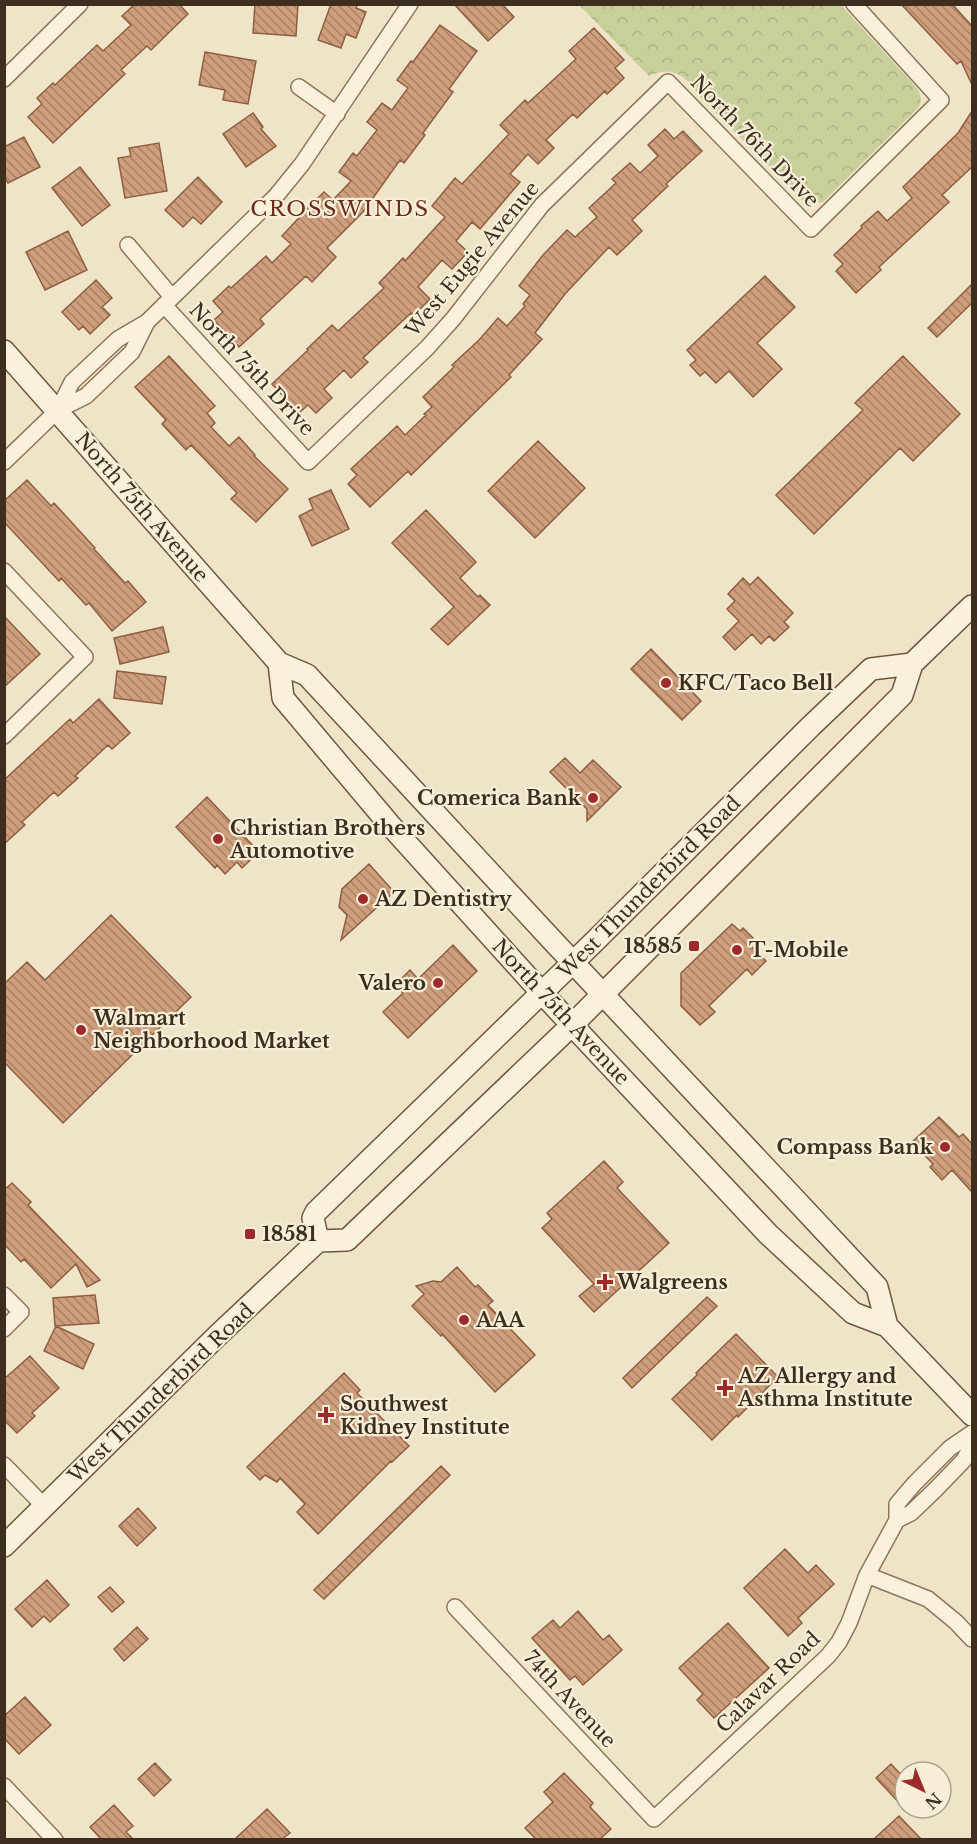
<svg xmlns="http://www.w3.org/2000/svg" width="977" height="1844" viewBox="0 0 977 1844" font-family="'Libre Baskerville',serif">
<defs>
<pattern id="park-crowns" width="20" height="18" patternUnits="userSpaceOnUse" patternTransform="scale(1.5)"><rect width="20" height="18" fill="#c9cf9b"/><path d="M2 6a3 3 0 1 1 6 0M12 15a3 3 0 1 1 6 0" fill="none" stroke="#aeb285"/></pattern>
<pattern id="building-back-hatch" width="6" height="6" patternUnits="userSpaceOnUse" patternTransform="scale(1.5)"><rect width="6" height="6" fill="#cf9f7d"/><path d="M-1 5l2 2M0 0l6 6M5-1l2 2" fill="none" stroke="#a98266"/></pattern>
</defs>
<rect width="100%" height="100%" fill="#f0e4c8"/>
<path fill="url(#park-crowns)" d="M579 5H841L917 88C921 95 922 100 919 107L823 202 809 204 802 200 701 98C687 78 675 64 649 76Z"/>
<path fill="url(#building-back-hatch)" stroke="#8d5f41" stroke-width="1.5" d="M135 4H179L188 14 151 50 147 46 121 70 125 74 53 143 28 117 42 104 37 98 53 83 55 85 97 45 103 51 131 25 122 16Z
M255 4H298L296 36 253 33Z
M331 4H358L356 8 366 12 356 38 346 34 341 48 318 40Z
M454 4H502L514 17 488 41Z
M901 4H952L972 26V85L961 61 957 64Z
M440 25 477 51 449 89 453 92 423 133 425 135 404 163 400 160 363 212 327 248 336 257 312 282 306 276 260 319 264 324 239 347 214 320 223 312 213 301 229 286 231 288 266 256 272 263 291 244 282 236 308 208 324 192 333 200 351 181 339 172 353 153 357 156 377 130 367 122 382 103 392 110 408 88 397 80 411 61 413 62Z
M594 28 624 60 615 68 624 78 607 94 605 91 577 118 573 114 546 140 554 148 538 164 528 154 510 174 520 182 480 229 472 222 456 241 468 252 452 269 442 260 418 287 430 299 413 316 411 313 363 358 368 362 351 378 344 370 324 389 332 398 316 413 308 405 299 413 272 384 308 350 307 349 332 325 338 331 384 288 379 283 403 258 405 261 445 217 432 206 455 178 462 184 509 134 500 125 525 100 528 103 576 59 569 51Z
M205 52 256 61 248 104 223 100 225 90 199 85Z
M972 111V167L942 195 949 202 879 267 881 270 856 293 836 271 843 264 834 255 862 228 861 226 878 211 887 221 912 198 903 187 958 133Z
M253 113 263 127 261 129 276 146 246 167 223 134Z
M665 129 674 139 683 131 702 151 666 184 668 186 632 220 642 231 617 255 609 247 565 294 535 333 542 339 509 375 511 377 411 475 408 471 370 507 348 484 357 475 351 469 397 426 405 435 426 415 424 414 432 407 423 397 454 367 452 365 479 340 498 318 507 326 525 306 523 304 530 295 519 286 543 255 567 230 575 237 597 217 589 208 616 183 612 179 630 163 640 173 658 156 648 145Z
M24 137 40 167 8 183 4 176V147Z
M159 143 167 191 125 198 118 158 131 156 129 148Z
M80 167 110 205 82 226 52 188Z
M198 177 222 202 201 224 193 217 183 227 165 210Z
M68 231 87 270 45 290 26 252Z
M765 276 795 307 757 343 782 369 753 397 729 371 716 383 705 372 700 376 690 365 696 360 687 350Z
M96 280 112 298 102 307 110 315 90 334 83 326 79 330 62 312Z
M972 284V303L937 337 928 328Z
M169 356 215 406 207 413 215 423 211 427 229 446 239 437 255 455 254 456 288 489 256 522 231 499 237 493 191 445 186 450 162 424 166 420 135 387Z
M903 356 960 414 913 461 900 448 814 534 776 495 863 410 855 403Z
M538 441 585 488 535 538 488 491Z
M27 480 51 506 54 503 95 548 94 549 125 583 128 581 146 602 112 631 89 603 86 605 61 578 59 581 4 522V501Z
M331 490 349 529 312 546 299 516 313 509 309 499Z
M426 510 476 562 460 578 478 597 480 595 490 605 448 645 431 629 454 607 392 543Z
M758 577 793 613 784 622 789 627 774 641 769 636 761 644 752 634 735 650 723 637 739 621 727 609 735 601 728 594 743 578 750 585Z
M4 616 40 654 4 687Z
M163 627 169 652 120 664 114 638Z
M651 649 701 701 682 720 631 669Z
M117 671 166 677 162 704 114 698Z
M99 699 130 733 112 749 108 745 75 776 78 778 58 796 54 792 22 822 25 825 4 844V780L70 719 73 723Z
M565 758 580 773 593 760 621 787 587 821V809L550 772Z
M207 797 259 852 242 868 237 862 225 874 217 865 215 868 176 827Z
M369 864 394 892 341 940 347 915 339 907 342 889Z
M111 915 191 997 63 1123 4 1062V984L27 962 45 980Z
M732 924 740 931 743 928 753 938 748 943 766 961 752 975 747 969 709 1006 715 1012 700 1025 681 1006V973Z
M453 945 477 971 408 1038 383 1012 403 993 395 985 410 970 418 979Z
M939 1117 959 1137 963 1134 972 1144V1192L952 1170 942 1180 930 1167 933 1164 912 1142Z
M604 1161 623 1182 617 1188 669 1243 594 1312 579 1296 594 1284 542 1228 552 1219 547 1213Z
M12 1183 31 1202 28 1205 100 1280 87 1287 76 1264 51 1288 24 1259 21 1262 4 1244V1190Z
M457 1267 475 1287 478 1285 493 1301 488 1305 535 1355 495 1392 442 1334 441 1336 412 1306 424 1294 416 1286 433 1281 441 1282Z
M95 1295 99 1323 55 1326 53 1298Z
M707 1297 717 1306 632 1388 623 1378Z
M56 1326 94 1344 83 1369 44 1351Z
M736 1334 778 1377 738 1417 737 1415 712 1440 672 1399 697 1375 696 1373Z
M30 1356 59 1388 32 1413 35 1416 17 1433 4 1420V1379Z
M344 1373 360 1390 357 1393 409 1446 392 1462 391 1461 318 1534 297 1512 305 1504 280 1478 277 1482 265 1475 260 1480 247 1467Z
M441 1466 450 1475 324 1599 314 1590Z
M138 1508 156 1528 137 1546 119 1526Z
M785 1549 808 1573 816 1565 834 1584 798 1618 802 1623 788 1636 744 1588Z
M47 1580 69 1605 50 1622 44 1616 32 1627 15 1609Z
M110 1587 124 1602 112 1612 98 1597Z
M578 1611 603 1640 609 1635 622 1650 583 1685 575 1676 570 1680 532 1638 553 1620 560 1628Z
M728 1623 769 1668 714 1718 697 1700 703 1694 679 1668Z
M137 1627 148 1639 124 1661 114 1649Z
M25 1697 51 1725 19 1754 4 1738V1716Z
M155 1763 171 1780 154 1796 138 1779Z
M891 1764 905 1779V1809L876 1778Z
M564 1773 593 1803 590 1807 611 1829 600 1839H536L525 1828 553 1802 544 1792Z
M114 1805 133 1826 126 1832 133 1839H101L90 1827Z
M267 1809 290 1833 282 1839H235Z
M899 1816 921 1839H874Z"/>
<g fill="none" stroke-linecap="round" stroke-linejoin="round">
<g stroke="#8d765c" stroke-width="18">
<path id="minor" d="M4 79 80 4
M299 87 337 114
M128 245 172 297
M164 305 308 462 427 348 453 319 542 205 668 82 811 229 941 100 854 4
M58 410 72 382 118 339 147 322 276 196 302 164 410 4
M4 462 58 410 86 396 132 352 147 322
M4 571 85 657 4 736
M4 1295 21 1312 4 1329
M4 1465 45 1507
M897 1520 911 1513 935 1490 964 1460 972 1445
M867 1575 928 1599 956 1622 972 1639
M455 1607 654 1819 828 1656 839 1642 849 1623 867 1575 897 1520V1504L914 1484 950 1448 972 1433
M4 1786 55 1840"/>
</g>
<g stroke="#6f573f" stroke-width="24">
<path id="secondary" d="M4 351 279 663 307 675 552 940 877 1287 887 1326
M279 663 283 698 390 825 542 993 768 1234 853 1313 887 1326 972 1415
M318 1241 313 1218 316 1212 595 941 811 726 871 669 912 664
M4 1546 216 1337 318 1241 347 1240 573 1024 902 695 912 664 972 606"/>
</g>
<use href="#minor" stroke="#faf1dc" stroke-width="15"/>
<use href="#secondary" stroke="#faf1dc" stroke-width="21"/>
</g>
<g fill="#9e2a2b" stroke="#f7eed8" stroke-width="2">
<circle cx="666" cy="683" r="6"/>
<circle cx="593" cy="798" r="6"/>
<circle cx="218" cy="839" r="6"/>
<circle cx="363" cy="899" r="6"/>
<rect x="688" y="940" width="12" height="12" rx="3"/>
<circle cx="737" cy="950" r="6"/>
<circle cx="438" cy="983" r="6"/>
<circle cx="81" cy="1030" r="6"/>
<circle cx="945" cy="1147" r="6"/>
<rect x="244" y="1228" width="12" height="12" rx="3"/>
<path d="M602 1273h6v6h6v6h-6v6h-6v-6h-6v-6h6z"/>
<circle cx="464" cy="1320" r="6"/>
<path d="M722 1379h6v6h6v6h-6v6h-6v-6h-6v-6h6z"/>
<path d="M323 1406h6v6h6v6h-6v6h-6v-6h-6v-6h6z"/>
</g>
<g text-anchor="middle" stroke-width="4.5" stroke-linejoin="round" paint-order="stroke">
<g font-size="20" fill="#3d2e20" stroke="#f7eed8">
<text transform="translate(755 141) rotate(46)" y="7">North 76th Drive</text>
<text transform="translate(472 259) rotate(-50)" y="7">West Eugie Avenue</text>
<text transform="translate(252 369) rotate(47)" y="7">North 75th Drive</text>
<text transform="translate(142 507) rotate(49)" y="7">North 75th Avenue</text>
<text transform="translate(649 887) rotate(-45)" y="7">West Thunderbird Road</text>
<text transform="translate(561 1012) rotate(47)" y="7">North 75th Avenue</text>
<text transform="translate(161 1393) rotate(-44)" y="7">West Thunderbird Road</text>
<text transform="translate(768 1682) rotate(-44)" y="7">Calavar Road</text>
<text transform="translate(570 1699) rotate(47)" y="7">74th Avenue</text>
</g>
<g font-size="20" font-weight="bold" fill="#3d2e20" stroke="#f7eed8" text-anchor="start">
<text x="678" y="690">KFC/Taco Bell</text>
<text x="581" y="805" text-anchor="end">Comerica Bank</text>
<text x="230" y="835">Christian Brothers<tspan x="230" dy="23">Automotive</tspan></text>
<text x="375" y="906">AZ Dentistry</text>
<text x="682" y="953" text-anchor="end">18585</text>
<text x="749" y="957">T-Mobile</text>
<text x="426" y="990" text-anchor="end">Valero</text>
<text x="93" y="1025">Walmart<tspan x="93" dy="23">Neighborhood Market</tspan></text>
<text x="933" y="1154" text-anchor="end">Compass Bank</text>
<text x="262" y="1241">18581</text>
<text x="617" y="1289">Walgreens</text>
<text x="476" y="1327">AAA</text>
<text x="738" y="1383">AZ Allergy and<tspan x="738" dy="23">Asthma Institute</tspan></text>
<text x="340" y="1411">Southwest<tspan x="340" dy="23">Kidney Institute</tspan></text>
</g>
<g font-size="21" letter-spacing="1.5" fill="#6b2e1e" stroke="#f7eed8">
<text x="340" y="216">CROSSWINDS</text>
</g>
</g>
<rect width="977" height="1844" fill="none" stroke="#3d2e20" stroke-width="12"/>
<g transform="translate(923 1790) rotate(137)"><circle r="28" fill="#f7eed8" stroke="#ada18e" stroke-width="1.5"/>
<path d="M0-4.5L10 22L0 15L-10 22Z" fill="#9e2a2b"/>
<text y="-9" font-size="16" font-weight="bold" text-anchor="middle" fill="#3d2e20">N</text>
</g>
</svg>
